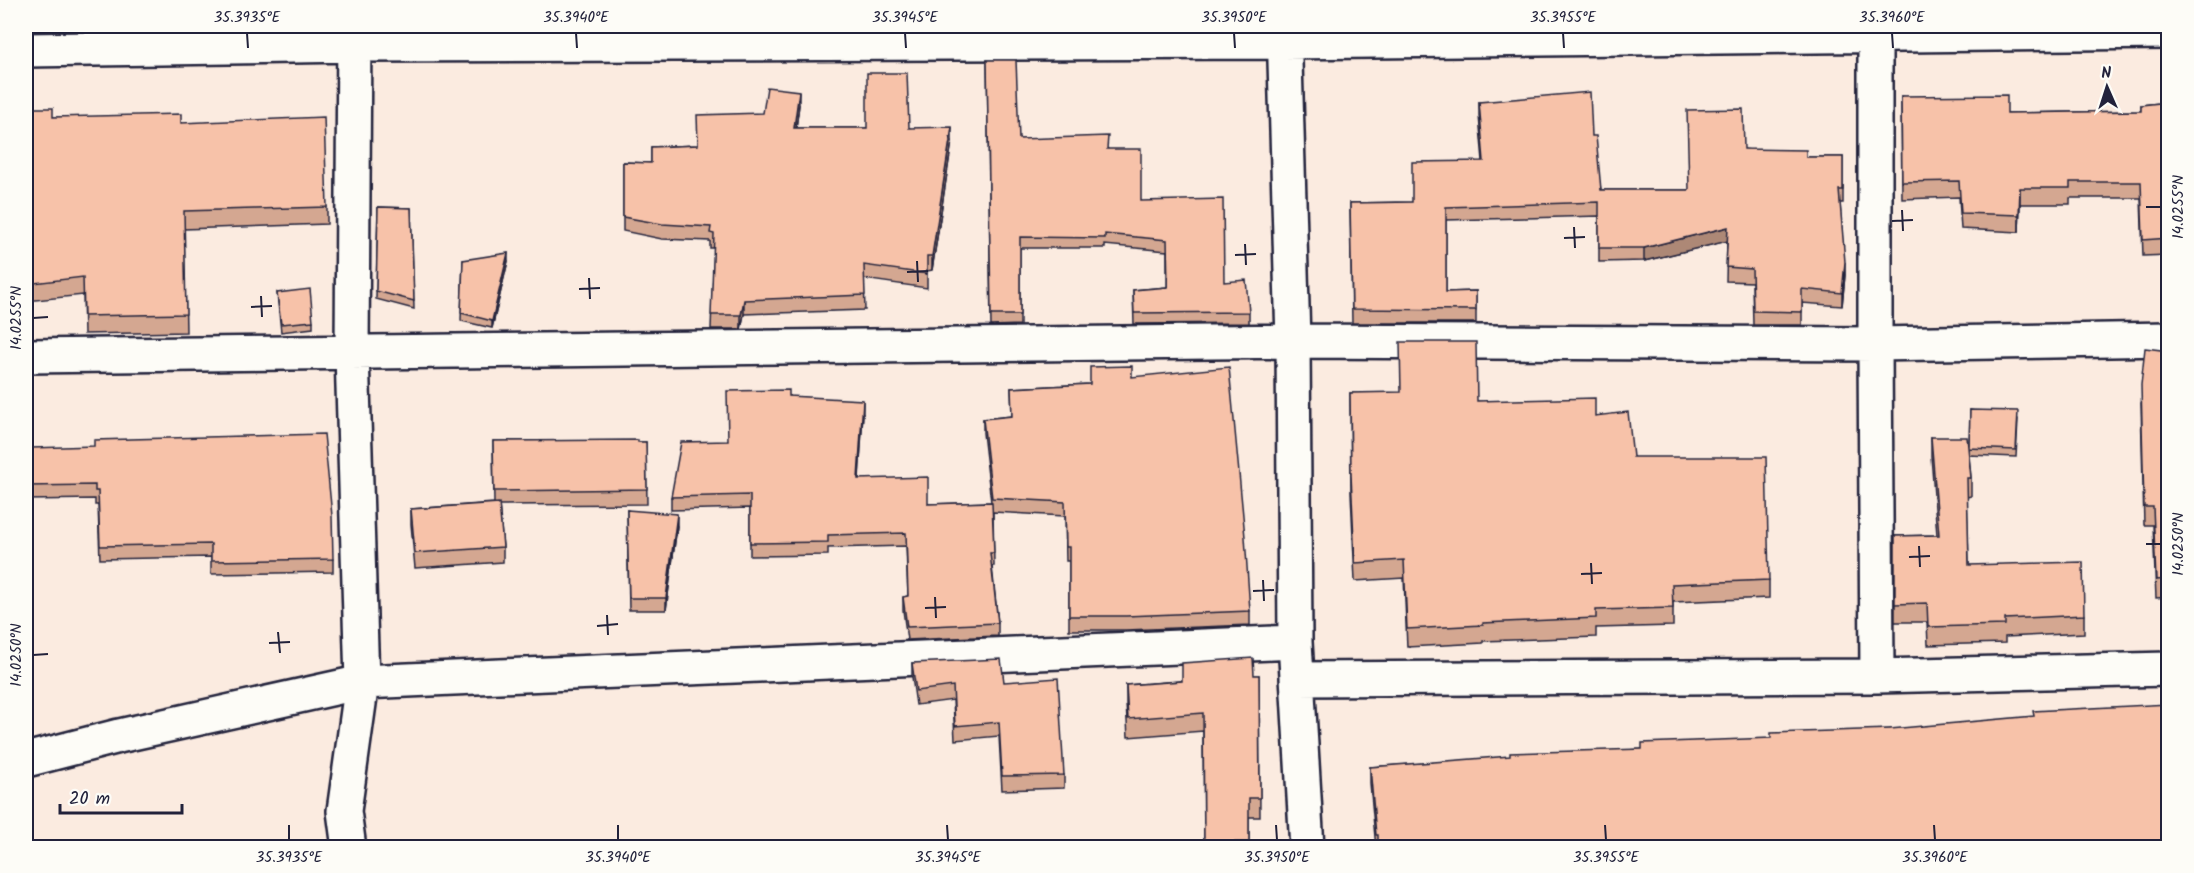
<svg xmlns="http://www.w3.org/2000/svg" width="2194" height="873" viewBox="0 0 2194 873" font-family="Kalam,sans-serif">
<rect width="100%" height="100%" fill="#fbebe0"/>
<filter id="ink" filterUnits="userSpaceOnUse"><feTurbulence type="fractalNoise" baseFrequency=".0167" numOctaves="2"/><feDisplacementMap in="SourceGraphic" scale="12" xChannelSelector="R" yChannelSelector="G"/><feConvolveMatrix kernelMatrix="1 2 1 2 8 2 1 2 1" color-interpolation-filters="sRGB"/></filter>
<g filter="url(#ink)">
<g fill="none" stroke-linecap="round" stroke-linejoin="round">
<g stroke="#22223b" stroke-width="38">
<path id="minor" d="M1284 26 1293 341 1295 642 1307 848
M1875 26V344L1877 676
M26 50 354 45 1284 42 2168 32
M26 356 1293 341 1875 344 2168 339
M1297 679 1877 676 2168 669
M26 760 119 736 362 682 1295 642
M349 848 344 811 362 682 352 353 354 26"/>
</g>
<use href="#minor" stroke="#fdfcf7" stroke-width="33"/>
</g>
<path fill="#d4a791" stroke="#22223b" stroke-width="1.5" d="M987 60 1019 139 1108 149 1141 201 1224 282 1249 312V323L1134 324 1133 290 1167 287V251L1105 245V248H1020V325L991 326Z
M1901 96 2007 113 2141 111V105L2169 102V255L2143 256 2141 198H2070V204H2020L2019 232 1961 229 1959 197 1902 199Z
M1479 102 1592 136 1601 190H1688L1744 149 1806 157H1843V203H1840L1845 275 1842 306 1802 303V325H1753L1752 282 1726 281 1727 241 1644 261 1599 262V216L1446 220V292L1476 291V323H1352L1350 203 1412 202 1483 161 1479 116Z
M799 105 796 128H909L952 141 932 270 927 271V288L864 279 865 310 744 314 741 329H711L714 248H710V241L662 239 623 231V162L651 163V147L698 145Z
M26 108 53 117 181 123 327 207V224L184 229 186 332 84 334 83 295 26 301Z
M378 207 411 208 414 309 376 299Z
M463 260 508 261 492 328 461 321Z
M277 293 313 321V328L281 332Z
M2169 351V597L2156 598 2153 525H2144L2141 403Z
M1132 377 1250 611V625L1126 630H1069V561H1066L1065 516 993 512 994 566H992L998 623V636L907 640 903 610V597L908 596 906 546 828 548V555L750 556V508L671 510V497L728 441 789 396 863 413 859 479 928 504 991 502 983 433V419L1012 416 1011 388 1090 384Z
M1350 393 1477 401 1595 416 1633 457 1769 580V598L1673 602V626L1596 628V637L1483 641V643L1407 647 1404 578 1355 581 1351 493Z
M1970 410 2018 419 2016 457 1969 455 1971 478V496L1967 497 1969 565 2084 615V633L2005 637V643L1928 645 1927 622H1895V536L1937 535 1931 456V437L1969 451Z
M26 439 32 448 333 559V572L211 574V557L100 559 98 505H95V499L26 500Z
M493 441 646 442 647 504 499 505 503 547V562L415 568 411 524V509L494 503Z
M627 510 677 526 666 610H629Z
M912 663 1004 682 1064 775V788L1002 790 999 736 955 740 953 700 916 705 912 677Z
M1259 675 1260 817H1249V848H1204L1203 731 1128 737 1126 704V685Z
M1890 729 2169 848H1376L1370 783V767L1642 749Z"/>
<path fill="#ad8876" stroke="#22223b" stroke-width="1.5" d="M799 91V105L794 143V128Z
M952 127V141L932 270V256Z
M2020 188V204L2019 232V215Z
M1728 227V241L1644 261V248Z
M508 253V261L492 328V321Z
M1845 262V275L1842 306V293Z
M744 300V314L741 329V315Z
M863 400V413L858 492V479Z
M677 514V526L666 610V598Z"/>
<path fill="#f7c2a9" stroke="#22223b" stroke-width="1.5" d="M987 60H1016L1019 139 1108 136 1107 149H1141V201L1223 199 1224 282 1246 280 1249 312 1134 313 1133 290 1168 287 1167 240 1105 234V238L1020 237V315H991Z
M867 73H907L909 128 952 127 932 256H927V274L864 265 865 295 744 300 741 315H711L714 234 710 233 711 227 662 224 623 217V162L651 163V147L698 145 697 115 763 113 767 87 799 91 794 128H867Z
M1590 92 1592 136H1596L1601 190H1689L1687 110 1743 109 1744 149 1806 150V157H1843V190H1839L1845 262 1842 293 1802 289V312L1753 311 1752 269 1726 267 1728 227 1644 248H1599V202L1446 207V292L1476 291V310L1352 309 1350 203 1412 202V162L1484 161 1479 102Z
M2007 95V113L2141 111V105L2169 102V238L2143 240 2141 182H2070V188H2020L2019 215 1961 213 1959 181 1902 182 1901 96Z
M26 108H53V117L181 114V123L324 117 327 207 184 211 186 314 84 316 83 277 26 284Z
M378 207 411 208 414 301 376 291Z
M508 253 492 321 461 313 463 260Z
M310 289 313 321 281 324 277 293Z
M1400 342H1476L1477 401 1595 398V416L1628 412 1633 457H1766L1769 580 1672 584 1673 608 1596 610V618L1483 623V625L1407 629 1404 560 1355 563 1351 475 1350 393 1401 392Z
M2145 348 2169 351V579L2156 580 2153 507H2144L2141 385Z
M1132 366V377L1229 367 1245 537 1250 611 1126 616H1069V547H1066L1065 502 992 498 983 419 1012 416 1011 388 1090 384V367Z
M789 390V396L863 400 858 479 928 477V504L992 502 994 553H990L998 623 907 627 903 597 908 596 906 533 828 535V542L750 543V495L671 497 681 442 728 441 727 391Z
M1970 410 2018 411 2016 450 1969 448Z
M324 434 332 516 333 559 211 561V544L100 546 98 491H95V485L26 486V439H32V448L94 446V440Z
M1931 437H1967L1971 478H1967L1969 565 2083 562 2084 615 2005 619V625L1928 627 1927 603 1895 604V536L1939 535Z
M638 440V442H646L647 489 494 491 493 441Z
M499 503 503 547 415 553 411 509Z
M627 510 677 514 666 598H629Z
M1253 658 1254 675H1259L1260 798H1249V842L1204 843 1203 713 1128 719 1126 685 1182 681V663Z
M1001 659 1004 682 1058 678 1064 775 1002 776 999 722 955 726 953 686 916 691 912 663Z
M2169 704V848H1378V835H1376L1370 767 1510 756V753L1642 749V743L1771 738V733L1890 729 2034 716 2033 711Z"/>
</g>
<path fill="none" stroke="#22223b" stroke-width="2" d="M247 33 248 48M576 33 577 48M905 33 906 48M1234 33 1235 48M1563 33 1564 48M1892 33 1893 48M2146 207H2161M1902 210 1903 231M1892 221 1913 220M1574 227 1575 248M1564 238 1585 237M1245 244 1246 265M1235 255 1256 254M917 261 918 282M907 272 928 271M589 278 590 299M579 289 600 288M261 296 262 317M251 307 272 306M33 318 48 317M2146 544H2161M1919 546 1920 567M1909 557 1930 556M1591 563 1592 584M1581 574 1602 573M1263 580 1264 601M1253 591 1274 590M935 597 936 618M925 608 946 607M607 615 608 635M597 626 618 624M278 632 280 653M269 643 290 642M33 655 48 654M289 825V840M618 825V840M947 825 948 840M1276 825 1277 840M1605 825 1606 840M1934 825 1935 840"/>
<rect width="2194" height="873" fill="none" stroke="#fdfcf7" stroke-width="66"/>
<g transform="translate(2107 87) rotate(357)" stroke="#fdfcf7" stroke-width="4.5" paint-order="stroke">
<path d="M0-4.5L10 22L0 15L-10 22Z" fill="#22223b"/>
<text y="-9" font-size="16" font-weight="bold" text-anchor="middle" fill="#22223b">N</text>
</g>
<path d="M60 804v9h122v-9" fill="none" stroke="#22223b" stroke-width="3"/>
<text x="69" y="804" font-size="18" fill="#22223b" stroke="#fdfcf7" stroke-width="4.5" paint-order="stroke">20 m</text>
<rect x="33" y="33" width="2128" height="807" fill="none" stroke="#22223b" stroke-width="2"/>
<g font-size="15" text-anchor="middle" fill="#22223b">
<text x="247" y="22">35.3935°E</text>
<text x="576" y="22">35.3940°E</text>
<text x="905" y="22">35.3945°E</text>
<text x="1234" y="22">35.3950°E</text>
<text x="1563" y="22">35.3955°E</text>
<text x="1892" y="22">35.3960°E</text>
<text transform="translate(2178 207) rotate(-90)" y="5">14.0255°N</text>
<text transform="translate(16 318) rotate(-90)" y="5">14.0255°N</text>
<text transform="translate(2178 544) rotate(-90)" y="5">14.0250°N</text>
<text transform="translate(16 655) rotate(-90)" y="5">14.0250°N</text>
<text x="289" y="862">35.3935°E</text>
<text x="618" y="862">35.3940°E</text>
<text x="948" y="862">35.3945°E</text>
<text x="1277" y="862">35.3950°E</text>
<text x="1606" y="862">35.3955°E</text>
<text x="1935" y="862">35.3960°E</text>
</g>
</svg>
